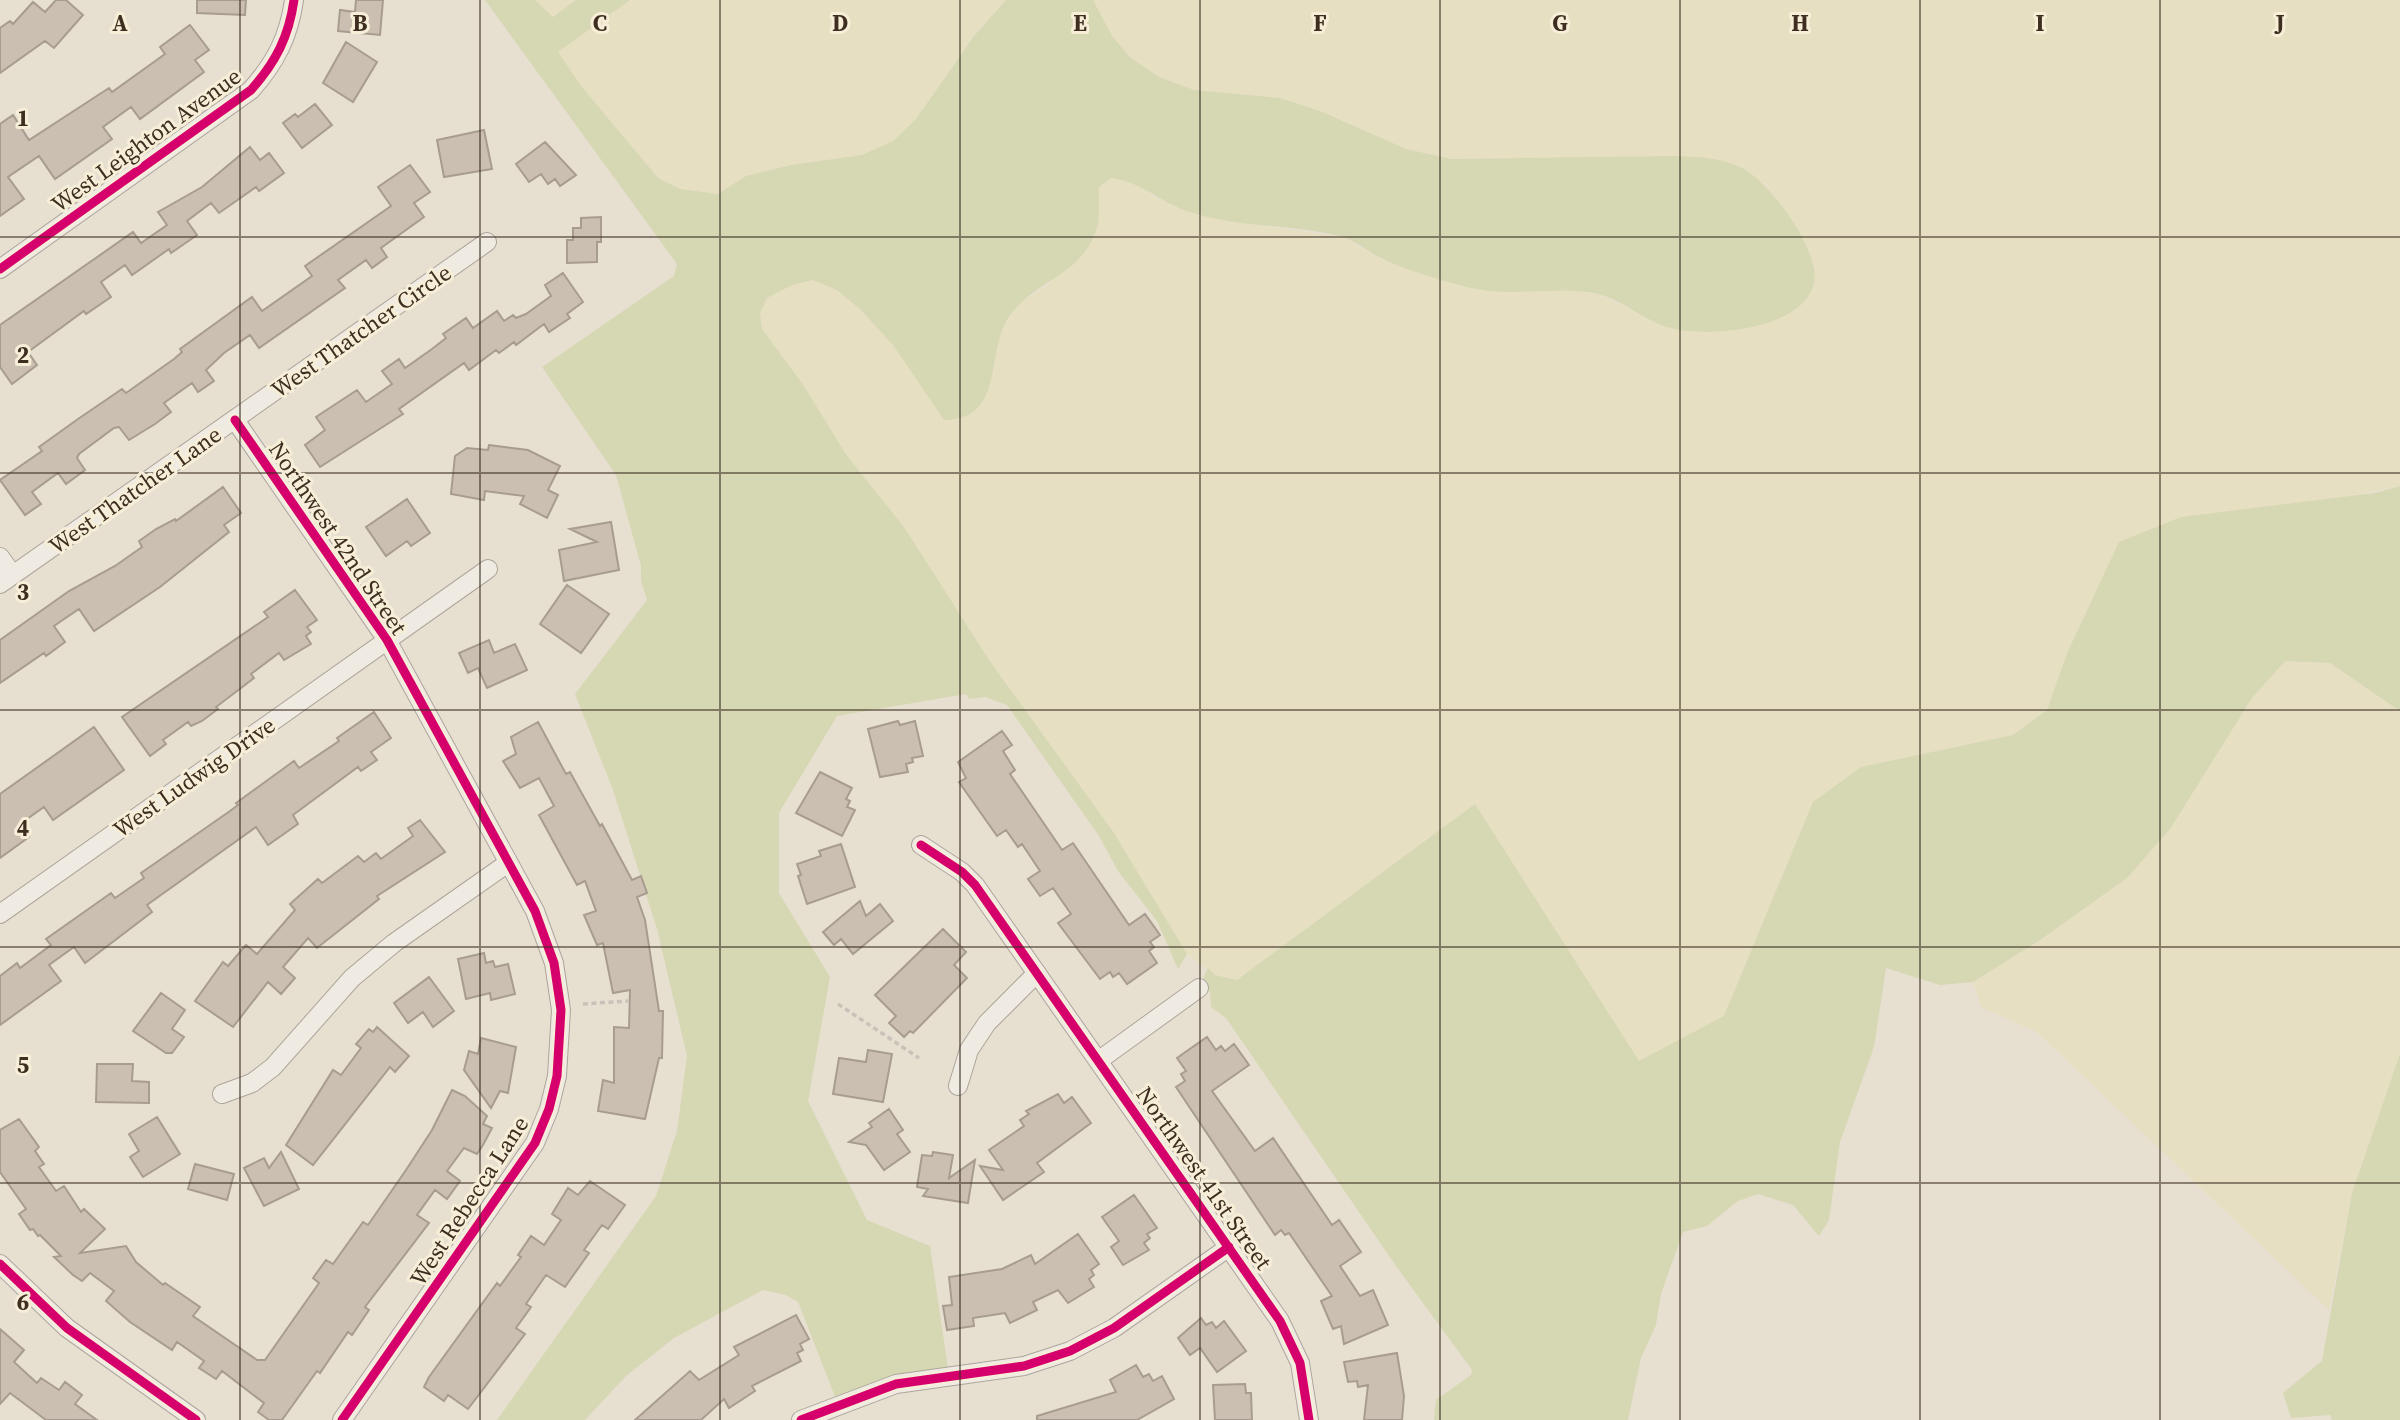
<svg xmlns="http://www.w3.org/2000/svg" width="2400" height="1420" viewBox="0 0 2400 1420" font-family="'Source Serif 4',serif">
<rect width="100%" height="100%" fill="#e7e0d1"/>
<path fill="#e6dfc2" d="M535 0H576L553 17Z
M630 0H1006L974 35 916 119 893 141 862 155 791 165 746 176 718 194 680 189 658 178 554 54Z
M1093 0H2400V486L2119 542 2068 651 2047 710 2013 735 1861 767 1813 802 1724 1016 1639 1062 1475 804 1237 980 1215 975 1187 954 1114 833 989 660 904 527 847 456 804 386 762 329 760 313 767 298 792 285 814 280 837 290 860 309 893 345 913 373 994 371 996 344 1010 315 1024 300 1048 285 1099 221V187L1111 178 1131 180 1155 197 1188 211 1223 220 1343 237 1383 260 1477 289 1578 291 1600 295 1673 329 1808 250 1787 213 1765 184 1703 157 1451 159 1406 149 1320 111 1280 98 1194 90 1159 77 1131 58 1112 36Z
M2285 661 2330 663 2400 711V1054L2352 1193 2329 1310 2037 1032 1981 1007 1973 982 2040 940 2127 878 2170 829 2252 698Z"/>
<path fill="#d6d7b3" d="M485 0H535L553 17 576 0H630L558 52 581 86 658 178 680 189 718 194 746 176 791 165 862 155 893 141 916 119 974 36 1006 0H1093L1112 36 1131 58 1159 77 1194 90 1280 98 1320 111 1406 149 1451 159 1678 156C1699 157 1721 158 1740 167 1769 180 1821 251 1814 283 1803 329 1714 337 1675 329 1648 324 1625 301 1598 294 1558 285 1516 297 1476 289 1452 284 1402 269 1381 258 1367 251 1353 239 1339 236 1289 224 1236 228 1187 211 1160 202 1140 181 1111 178L1099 187C1098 199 1100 213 1098 224 1084 276 1039 277 1011 314 983 350 1008 419 944 420L893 345 860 309 837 290 813 280 792 285 767 298 760 313 762 329 804 386 847 456 904 527 989 660 1114 833 1187 954 1178 969 1157 921 1118 871 1099 836 1007 705 985 697 969 699 966 694 837 716 779 813V893L830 977 808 1101 867 1220 930 1246 949 1375 838 1404 798 1302 786 1295 763 1290 674 1338 626 1376 585 1420H497L656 1196 677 1131 687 1056 657 929 613 790 575 694 647 600 641 581V566L616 475 542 367 674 276 677 264Z
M2400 486V711L2330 663 2285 661 2252 698 2170 829 2127 878 2040 940 1973 982 1940 985 1886 968 1874 1047 1840 1142 1829 1220 1819 1236 1793 1205 1758 1194 1738 1201 1707 1226 1683 1232 1661 1294 1656 1325 1641 1358 1628 1420H1434L1436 1400 1471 1375 1472 1370 1396 1266 1226 1018 1211 1007 1210 993 1202 981 1208 968 1215 975 1237 980 1475 804 1639 1061 1724 1016 1813 802 1861 767 2013 735 2047 710 2068 651 2119 542 2181 517 2375 493Z
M2400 1054V1420H2332L2330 1415 2291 1418 2283 1393 2322 1361 2352 1193Z"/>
<path fill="#cbbfb2" stroke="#a89c90" stroke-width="2" d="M56 0H66L83 15 54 48 45 41 0 73V28L10 21 13 24 33 2 45 12Z
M197 0H246L245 15 197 13Z
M356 0H383L380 35 338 31 340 10 355 12Z
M190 25 209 50 195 60 204 72 140 119 131 107 103 127 112 139 55 179 39 156 8 177 24 199 0 216V124L13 115 29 140 109 88 112 92 165 54 160 47Z
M346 42 377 62 353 102 323 83Z
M315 104 332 125 302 148 283 123 295 114 298 117Z
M484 130 492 169 444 177 437 140Z
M545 142 576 175 560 186 555 179 548 184 541 174 529 182 516 164Z
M250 147 260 160 269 153 284 173 259 191 256 187 219 213 211 203 187 221 197 235 171 253 169 249 132 275 125 265 101 282 111 297 86 314 84 311 28 352 37 365 12 384 0 367V325L133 232 141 243 167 225 158 212 202 187Z
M410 165 430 192 414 203 424 217 381 248 387 257 372 268 366 260 338 280 345 288 259 348 250 335 224 353 206 370 214 381 198 392 192 383 164 403 171 412 155 424 129 440 119 427 114 428 79 454 77 458 85 470 66 484 58 473 32 492 41 504 25 515 0 480 42 451 39 447 78 419 122 389 126 393 174 359 182 352 180 349 252 297 262 311 312 276 305 266 391 206 378 187Z
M601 217V242H597V262L567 263V240H573V228H581V218Z
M563 273 583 302 567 314 570 318 549 332 544 324 516 345 514 342 499 353 496 350 469 370 464 363 399 409 403 414 320 467 305 445 325 430 316 417 357 390 366 402 392 384 382 371 399 359 405 368 432 349 446 338 443 334 466 318 473 328 497 311 504 321 513 315 516 318 526 314 551 296 545 285Z
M489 445 528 450 560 466 548 490 558 495 547 518 520 504 524 496 485 491 484 500 451 494 455 456 467 448 488 450Z
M223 487 241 513 224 525 229 532 160 587 94 631 79 609 54 626 65 642 46 656 44 653 0 683V640L69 591 115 566 142 547 139 541 156 529 175 519 176 521Z
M407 499 430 533 411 546 407 541 386 556 366 527Z
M611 522 619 570 564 581 559 550 597 542 570 529Z
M567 585 609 614 581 653 540 624Z
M295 590 317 620 307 627 311 632 306 636 311 644 284 660 279 653 251 674 254 678 216 707 218 709 202 721 191 726 188 722 163 740 166 744 150 756 122 717 268 617 264 612Z
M489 640 494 653 515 644 527 670 487 688 478 668 468 673 459 653Z
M374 712 391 738 371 752 377 760 361 771 358 767 293 815 298 824 268 845 256 827 147 905 152 912 85 963 74 947 49 965 61 981 0 1025V976L17 963 20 968 51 945 46 939 111 893 115 898 144 878 141 873 230 811 238 805 236 803 276 774 294 761 299 768 339 741 337 738Z
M898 721 900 725 915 721 923 756 912 758 913 762 906 764 908 772 880 777 868 729Z
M538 722 566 774 570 772 600 826 602 824 632 880 641 876 647 893 637 897 645 920 659 1011H663L662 1058H659L645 1119 598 1111 603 1080 614 1083V1027L629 1028 630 990 613 993 603 943 597 945 584 915 596 911 585 881 577 885 539 815 554 806 539 778 520 788 503 761 516 754 511 737Z
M94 727 124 770 53 820 44 807 20 824 29 837 0 858V794Z
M1002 731 1012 745 1003 751 1015 770 1010 774 1062 850 1073 843 1129 925 1145 914 1160 935 1150 942 1154 947 1149 951 1157 963 1127 984 1119 973 1113 977 1110 972 1100 979 1058 923 1071 914 1053 888 1040 896 1028 879 1040 871 1022 844 1018 847 1006 830 997 836 959 782 966 778 958 762Z
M820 772 852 788 846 799 850 801 847 807 855 810 842 836 796 813Z
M420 820 445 852 377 896 379 899 317 948 308 938 283 967 295 978 281 994 268 982 233 1027 195 1001 223 962 228 966 246 945 257 954 295 910 290 904 318 879 322 883 358 856 364 862 376 853 381 859 413 836 408 828Z
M841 844 855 887 807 904 798 876 801 875 797 864 821 856 819 851Z
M860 901 866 916 880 904 893 921 853 954 841 939 834 945 823 932Z
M943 929 966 952 954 965 967 978 913 1033 910 1031 904 1037 889 1023 896 1016 875 995Z
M484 953 486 963 493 961 495 967 508 964 515 994 491 1000 490 993 466 999 458 959Z
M429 977 454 1011 433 1027 423 1012 408 1023 394 1003Z
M161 993 185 1010 172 1029 184 1037 172 1053H166L133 1031Z
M377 1027 409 1056 395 1072 390 1067 313 1165 286 1145 333 1070 341 1075 361 1048 356 1044 369 1029 373 1032Z
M1207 1037 1216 1050 1221 1046 1225 1051 1234 1044 1249 1065 1212 1091 1255 1151 1273 1138 1332 1225 1339 1220 1361 1252 1340 1266 1360 1296 1373 1290 1388 1325 1344 1344 1341 1326 1333 1329 1321 1301 1332 1296 1289 1233 1285 1235 1281 1230 1275 1235 1176 1087 1185 1081 1181 1074 1186 1071 1177 1058Z
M481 1038 516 1047 508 1093 500 1091 491 1108 464 1070 469 1051 478 1054Z
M868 1050 892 1054 883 1102 833 1094 839 1058 866 1062Z
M97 1064H133L132 1081 149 1082V1103L96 1102Z
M452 1090 465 1096 487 1116 483 1124 492 1128 483 1145 477 1154 464 1148 447 1171 460 1181 447 1199 435 1190 417 1215 429 1223 365 1307 369 1310 352 1335 348 1332 320 1373 317 1371 282 1420H269L258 1412 264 1403 222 1371 216 1379 199 1368 204 1361 177 1342 172 1350 130 1322 106 1301 114 1291 90 1273 82 1281 73 1275 54 1257 61 1256 40 1235 38 1236 33 1229 30 1230 19 1214 26 1209 0 1172V1130L19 1119 39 1147 35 1151 44 1164 39 1167 56 1191 64 1186 81 1212 84 1209 105 1229 80 1253 126 1246 136 1262 163 1285 165 1283 200 1307 193 1316 257 1360H265L319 1283 313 1278 326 1260 333 1264 363 1222 368 1225 406 1170 432 1130Z
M1058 1094 1064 1103 1072 1097 1091 1123 1037 1163 1044 1172 1003 1200 980 1166 1003 1170 989 1150 1024 1126 1020 1120 1029 1114 1026 1111Z
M889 1109 903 1130 897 1134 910 1152 884 1170 866 1145 849 1142 872 1127 869 1123Z
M157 1117 180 1154 143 1177 130 1157 139 1151 129 1134Z
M281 1152 299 1189 264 1206 244 1168 264 1158 269 1168Z
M933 1152 953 1155 949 1178 975 1160 968 1203 923 1196 928 1189 917 1187 922 1155 932 1156Z
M195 1164 234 1174 227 1200 188 1189Z
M590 1181 625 1205 608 1229 602 1225 584 1250 589 1253 565 1287 546 1275 526 1304 531 1307 516 1328 525 1334 468 1409 448 1395 444 1401 424 1387 429 1377 497 1283 500 1286 521 1257 518 1255 531 1236 544 1245 561 1220 552 1214 568 1188 578 1195Z
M1134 1195 1157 1228 1147 1234 1150 1238 1144 1243 1149 1250 1123 1265 1111 1247 1119 1241 1102 1217Z
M1078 1234 1099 1264 1091 1270 1094 1275 1089 1279 1094 1287 1068 1303 1058 1290 1033 1302 1037 1310 1010 1323 1005 1313 973 1318 974 1326 947 1330 943 1306 952 1305 949 1277 1002 1269 1031 1255 1035 1264Z
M796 1315 809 1339 800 1344 803 1350 797 1353 801 1361 752 1386 755 1391 729 1408 724 1399 701 1420H635L690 1371 699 1380 739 1355 734 1347Z
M1201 1318 1206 1325 1212 1322 1216 1328 1224 1321 1246 1351 1217 1372 1200 1348 1190 1355 1178 1338Z
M0 1329 24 1350 14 1362 37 1383 41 1378 59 1390 65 1382 82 1395 75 1404 97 1420H46L10 1393 0 1404Z
M1397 1353 1404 1396 1402 1420H1364L1368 1385 1358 1387 1357 1381 1348 1382 1344 1362Z
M1136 1365 1143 1377 1149 1374 1153 1381 1162 1376 1174 1399 1137 1420H1037V1416L1116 1392 1110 1380Z
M1245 1384 1246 1393H1251L1252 1420H1215L1213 1385Z"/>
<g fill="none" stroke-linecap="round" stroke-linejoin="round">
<g stroke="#ada599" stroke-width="20">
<path id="minor" d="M0 269 251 90C276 62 289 36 294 0
M235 420 387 640 535 911 554 963 561 1010 557 1076 549 1109 535 1143 342 1420
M0 557 13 575
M0 584 487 242
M921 845 962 872 975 885 1280 1321 1300 1363 1309 1420
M0 914 488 569
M1098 1061 1199 988
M958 1086 969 1050 987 1023 1037 973
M222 1094 252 1083 273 1067 352 978 394 943 508 863
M0 1264 67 1328 196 1420
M801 1420 896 1384 1024 1366 1070 1351 1114 1328 1229 1247"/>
</g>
<path stroke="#c8c2b9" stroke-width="3.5" stroke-dasharray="5 3.5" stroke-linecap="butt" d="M583 1004 628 1001
M838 1004 919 1058"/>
<use href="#minor" stroke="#efebe3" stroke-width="18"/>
<g stroke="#f7eed8" stroke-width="13">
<path id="cycleway" d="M0 269 251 90C276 62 289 36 294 0
M235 420 387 640 535 911 554 963 561 1010 557 1076 549 1109 535 1143 342 1420
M921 845 962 872 975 885 1280 1321 1300 1363 1309 1420
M0 1264 67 1328 196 1420
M801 1420 896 1384 1024 1366 1070 1351 1114 1328 1229 1247"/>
</g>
<use href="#cycleway" stroke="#d6006c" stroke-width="9"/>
</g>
<path fill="none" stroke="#3d2e20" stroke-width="2" stroke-opacity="0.55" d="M240 0V1420M480 0V1420M720 0V1420M960 0V1420M1200 0V1420M1440 0V1420M1680 0V1420M1920 0V1420M2160 0V1420M0 237H2400M0 473H2400M0 710H2400M0 947H2400M0 1183H2400"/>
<g text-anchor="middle" stroke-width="6" stroke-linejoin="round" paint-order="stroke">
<g font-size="23" fill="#3d2e20" stroke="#f7eed8">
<text transform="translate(146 140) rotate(-36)" y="8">West Leighton Avenue</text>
<text transform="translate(361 331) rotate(-35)" y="8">West Thatcher Circle</text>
<text transform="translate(135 490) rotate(-35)" y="8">West Thatcher Lane</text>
<text transform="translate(338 538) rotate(56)" y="8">Northwest 42nd Street</text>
<text transform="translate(194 777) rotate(-35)" y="8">West Ludwig Drive</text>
<text transform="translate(1204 1178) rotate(55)" y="8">Northwest 41st Street</text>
<text transform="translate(469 1201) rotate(-57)" y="8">West Rebecca Lane</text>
</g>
</g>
<g font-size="23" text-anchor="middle" font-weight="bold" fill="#3d2e20" stroke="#f7eed8" stroke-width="6" stroke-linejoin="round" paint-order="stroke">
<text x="120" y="31">A</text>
<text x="360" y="31">B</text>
<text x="600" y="31">C</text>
<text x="840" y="31">D</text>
<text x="1080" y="31">E</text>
<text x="1320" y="31">F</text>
<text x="1560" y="31">G</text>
<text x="1800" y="31">H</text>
<text x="2040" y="31">I</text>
<text x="2280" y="31">J</text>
<text x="23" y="126">1</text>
<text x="23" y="363">2</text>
<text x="23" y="600">3</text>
<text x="23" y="836">4</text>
<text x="23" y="1073">5</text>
<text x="23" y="1310">6</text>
</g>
</svg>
